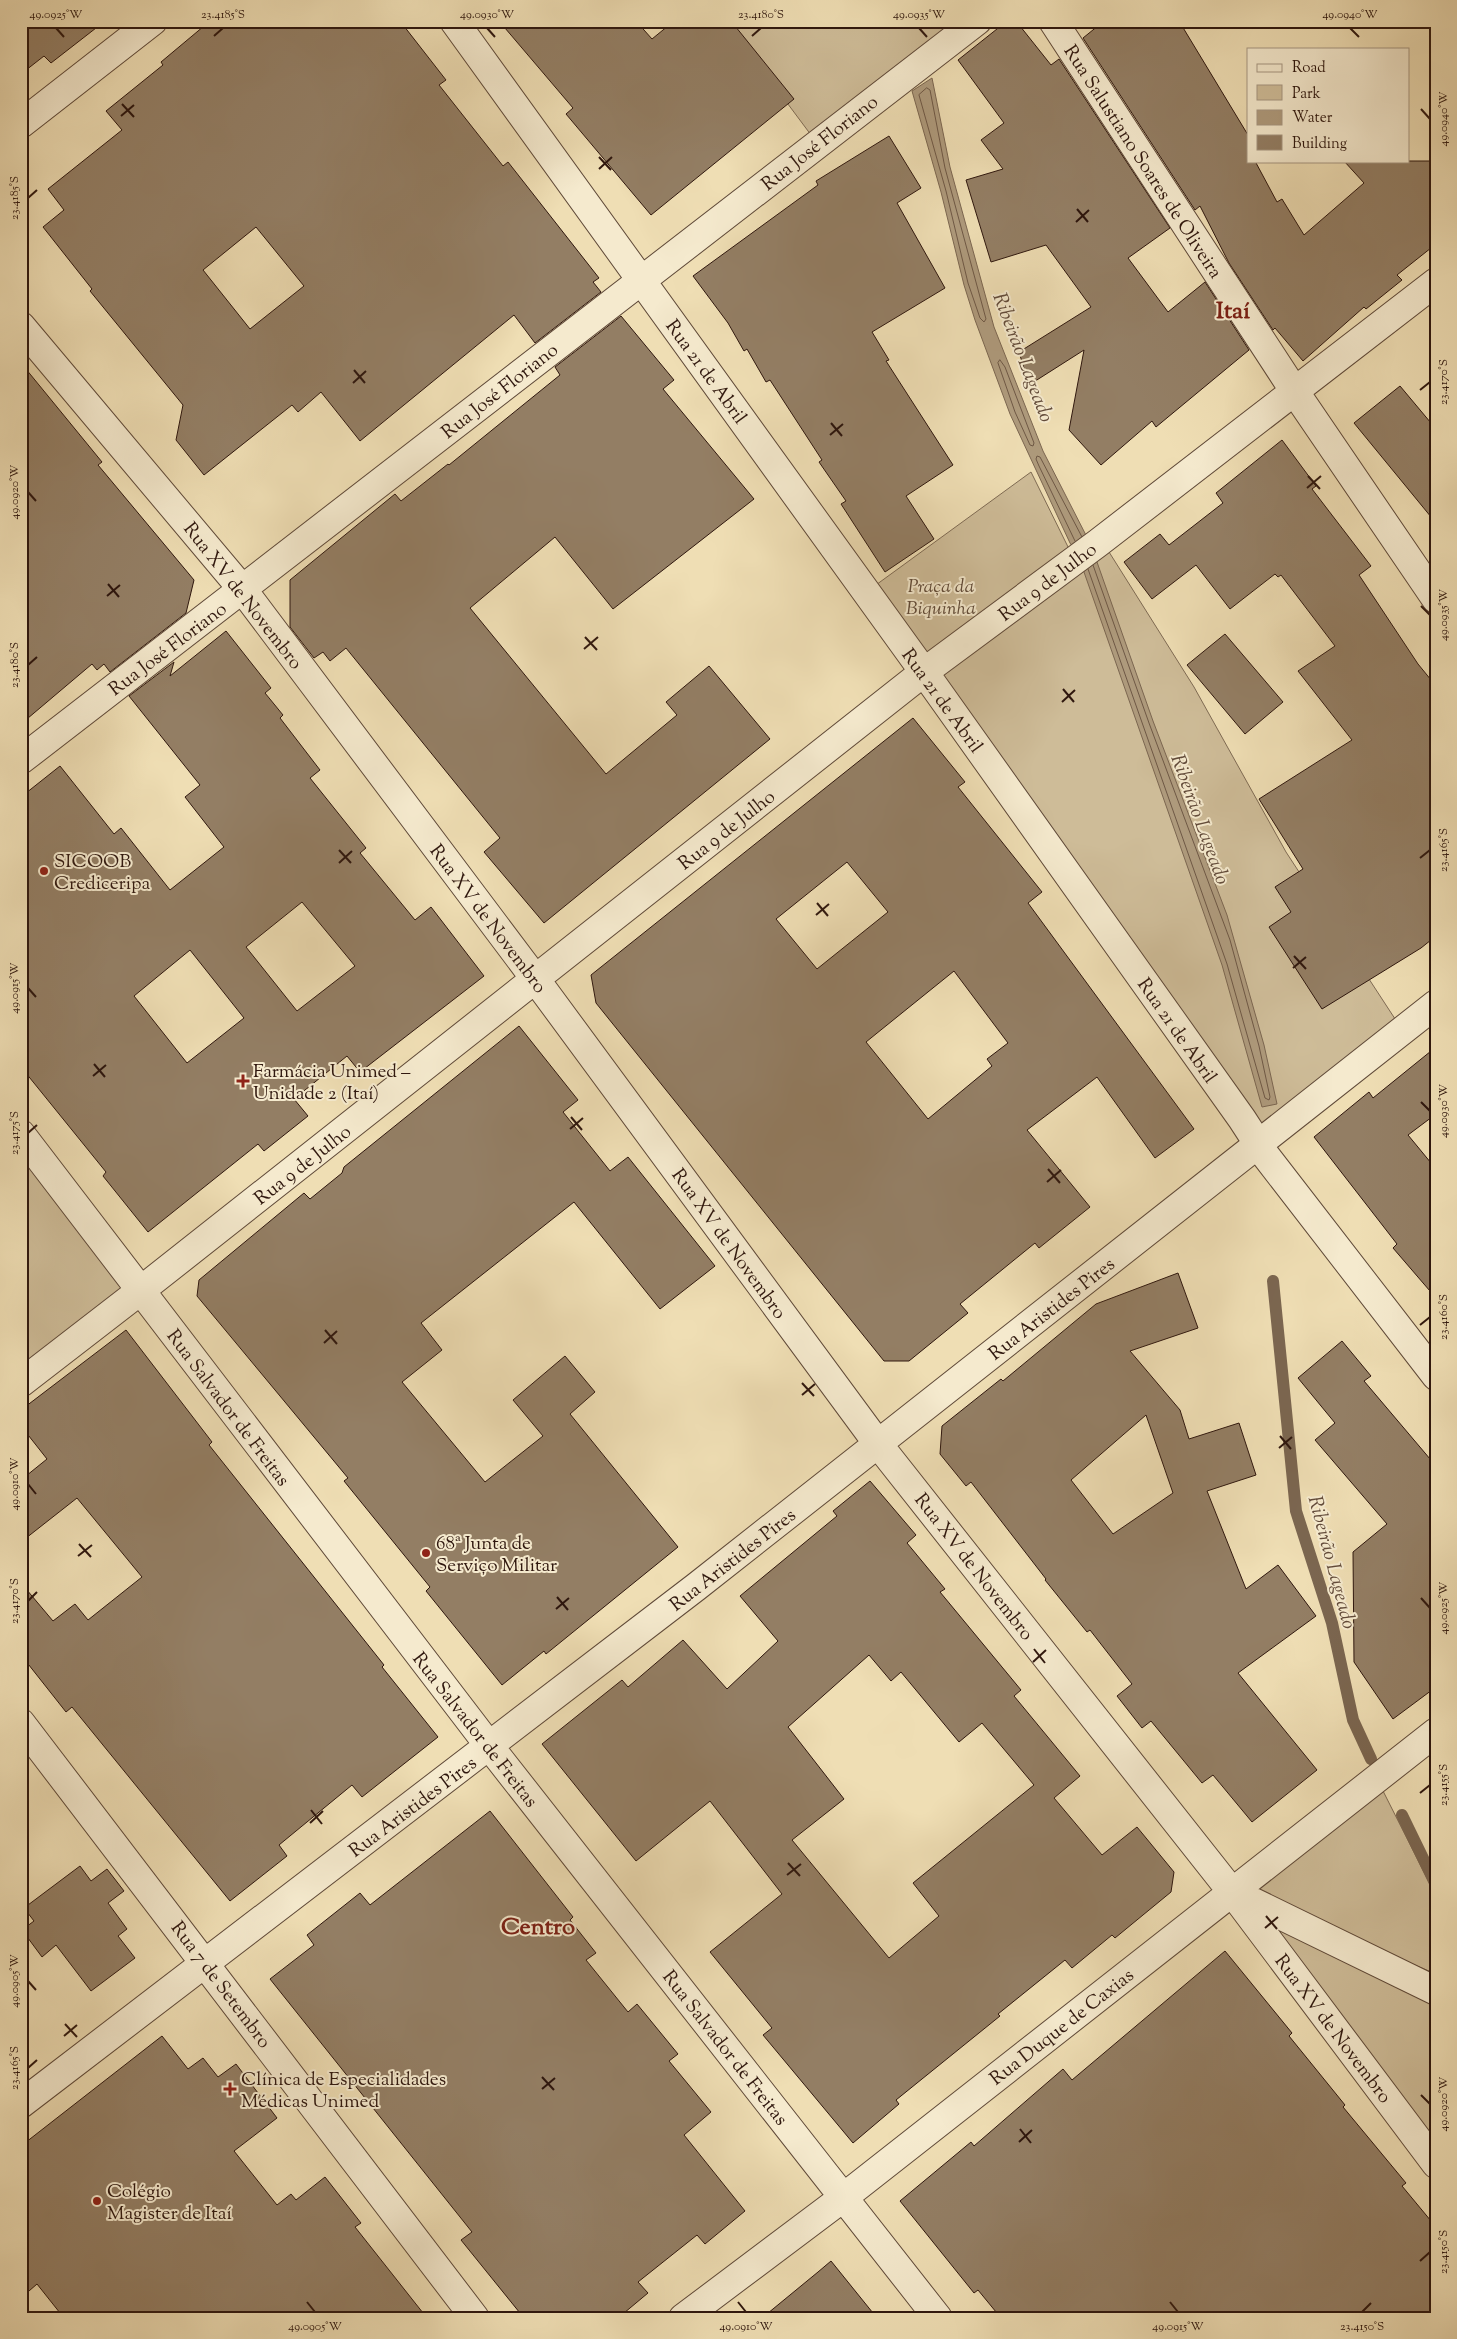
<svg xmlns="http://www.w3.org/2000/svg" width="1457" height="2339" viewBox="0 0 1457 2339" font-family="'Sorts Mill Goudy',serif">
<rect width="100%" height="100%" fill="#efdeb4"/>
<filter id="stains"><feTurbulence type="fractalNoise" baseFrequency=".004" numOctaves="4"/><feColorMatrix values="0 0 0 0 .2 0 0 0 0 .09 0 0 0 0 .02 0 0 0 .5 -.17"/></filter>
<radialGradient id="worn" r=".72"><stop offset=".6" stop-color="#630" stop-opacity="0"/><stop offset="1" stop-color="#630" stop-opacity=".3"/></radialGradient>
<path fill="#cebc98" stroke="#7e6a53" d="M726 21H977L817 143Z
M1031 472 1072 555 925 669 869 590Z
M1104 544 1194 687 1286 852 1401 1028 1259 1140 932 676Z
M21 1147 128 1289 21 1371Z
M1379 1783 1436 1896V1974L1239 1891Z
M1244 1902 1436 1983V2150Z"/>
<path fill="#ae9a7c" stroke="#7b6650" d="M932 78 950 167 994 327 1043 451 1091 545 1153 721 1227 915 1264 1045 1277 1104 1262 1107 1222 965 1078 555 1070 543 1010 414 975 320 964 285 941 192 912 91Z"/>
<g fill="none" stroke-linecap="round" stroke-linejoin="round">
<path stroke="#6e5845" stroke-width="1" d="M927 88 930 90 945 168 986 319 984 322 980 318 968 283 946 191 919 95Z
M1000 360 1005 367 1034 443 1033 446 1030 445 1015 412 998 363Z
M1075 541 1039 466 1036 459 1037 456 1040 457 1082 537
M1088 569 1227 964 1265 1098 1269 1100 1270 1097 1259 1046 1230 940 1149 723 1093 565"/>
<path stroke="#7b6650" stroke-width="12" d="M1273 1281 1296 1511 1332 1623 1353 1720 1371 1759
M1402 1815 1436 1885"/>
</g>
<path fill="#937e64" stroke="#2f170e" fill-rule="evenodd" d="M21 21H105L51 63 44 56 21 74Z
M210 21H400L446 80 439 85 503 166 508 162 599 278 593 282 601 292 535 343 514 315 360 441 321 392 298 412 292 405 204 475 176 440 183 405 90 291 92 289 43 227 64 210 48 189 122 130 106 111 163 65 161 62ZM256 227 304 286 250 329 203 270Z
M499 21H636L652 39 674 21H731L794 99 651 215 566 114 573 108Z
M1007 21H1016L1051 65 1059 59 1170 228 1128 258 1168 312 1205 282 1249 350 1156 427 1152 421 1101 465 1069 430 1084 350 1029 385 1019 352 1091 307 1046 245 991 262 966 180 1003 169 981 140 1004 123 958 60Z
M1104 21H1179L1248 135V161H1255L1277 202 1282 199 1304 235 1364 183 1344 161H1436V244L1397 275 1402 280 1366 309 1364 307 1303 361 1275 328 1273 330 1229 263 1200 206 1195 210 1083 38Z
M889 136 921 188 897 203 945 288 872 332 889 360 886 361 953 465 906 496 934 539 885 572 841 504 846 501 819 462 822 460 770 380 766 382 747 349 744 351 728 323 693 276 818 185 816 181Z
M621 316 674 380 663 389 754 499 613 609 555 537 470 608 606 774 677 715 666 702 709 666 770 739 544 923 484 852 500 838 346 648 330 661 323 652 314 658 290 627V580L395 494 401 501 448 464 449 465 560 375 555 367Z
M21 363 102 462 98 465 194 580 186 613 110 672 104 664 97 670 92 664 21 724Z
M1400 386 1436 429V523L1354 423Z
M1282 440 1316 486 1312 489 1371 566 1359 575 1418 664 1436 686V936L1421 948 1322 1009 1269 927 1291 912 1275 887 1303 869 1259 799 1352 740 1298 671 1335 646 1281 575 1278 577 1275 574 1230 609 1196 565 1152 599 1124 562 1160 534 1169 545 1223 503 1216 493Z
M226 631 271 688 265 693 283 715 280 718 320 770 310 778 366 848 360 853 415 920 431 907 484 976 360 1072 347 1056 294 1099 308 1116 264 1151 258 1144 148 1232 103 1176 106 1172 21 1067V797L60 766 114 834 121 828 170 890 224 847 185 797 200 785 129 696 174 662 170 676ZM302 902 355 966 297 1011 246 947ZM190 950 244 1018 187 1063 134 996Z
M1225 634 1283 702 1245 734 1187 665Z
M913 718 965 782 958 787 1042 892 1028 903 1194 1129 1155 1158 1097 1077 1027 1130 1090 1207 1039 1248 1035 1243 960 1304 968 1313 909 1361H884L596 1003 591 975ZM847 862 888 912 817 969 776 919ZM954 971 1008 1043 987 1059 992 1066 928 1119 866 1042Z
M519 1026 578 1100 563 1112 610 1171 628 1157 715 1266 660 1309 574 1202 421 1323 442 1350 402 1382 485 1482 543 1436 513 1400 565 1356 595 1392 570 1414 678 1547 546 1654 544 1651 502 1685 426 1591 430 1587 344 1481 348 1478 197 1296 199 1280 304 1193 310 1199 342 1173 344 1167Z
M1436 1047V1114L1408 1135 1436 1169V1298L1393 1248 1397 1244 1314 1137 1369 1092 1373 1098Z
M1178 1273 1198 1328 1130 1351 1180 1410 1189 1439 1239 1423 1256 1475 1207 1491 1246 1589 1278 1565 1316 1616 1238 1673 1317 1770 1252 1822 1213 1775 1202 1783 1151 1721 1142 1728 1117 1696 1132 1684 1090 1630 1087 1632 1045 1580 1046 1579 971 1482 966 1486 940 1454 942 1426 1001 1379 1003 1381 1096 1304ZM1146 1415 1173 1493 1113 1534 1071 1480Z
M126 1330 212 1442 209 1445 384 1665 382 1667 438 1737 362 1797 352 1785 279 1845 287 1856 230 1901 72 1707 66 1712 21 1655V1583L53 1621 75 1604 88 1620 142 1577 77 1498 21 1542V1480L47 1459 21 1426V1410Z
M1342 1341 1371 1376 1364 1381 1436 1466V1687L1393 1719 1354 1662 1353 1552 1387 1524 1315 1440 1335 1423 1298 1378Z
M870 1481 916 1535 907 1543 945 1589 940 1592 1021 1690 1014 1696 1080 1776 1054 1798 1102 1855 1137 1827 1174 1872 1171 1892 1115 1938 1112 1935 1072 1968 1065 1960 998 2014 1000 2016 896 2100 899 2104 853 2143 763 2035 772 2028 710 1952 782 1894 710 1801 636 1861 542 1744 622 1680 628 1687 683 1640 727 1689 778 1641 740 1596 837 1516 833 1511ZM869 1655 891 1681 901 1672 959 1742 982 1723 1034 1785 913 1883 939 1916 889 1958 792 1840 844 1799 788 1727Z
M490 1811 573 1917 570 1920 596 1953 586 1960 628 2012 637 2004 678 2054 669 2061 711 2112 684 2135 745 2211 705 2244 697 2235 638 2282 648 2293 618 2318H524L461 2240 472 2232 270 1979 314 1945 307 1935 360 1893 370 1905Z
M80 1866 91 1881 107 1869 124 1891 108 1903 127 1929 118 1936 135 1958 91 1991 56 1945 42 1957 22 1930 34 1921 24 1908Z
M1225 1951 1292 2033 1289 2036 1345 2105 1343 2107 1406 2183 1402 2186 1436 2227V2318H1001L978 2290 974 2293 900 2201 971 2142 974 2146 1063 2069 1072 2080Z
M162 2036 188 2069 203 2058 218 2077 236 2064 277 2118 234 2151 277 2205 291 2194 296 2200 325 2177 361 2223 355 2227 427 2318H64L37 2284 21 2298V2146Z
M831 2261 877 2318H762L818 2272Z"/>
<g fill="none" stroke-linecap="round" stroke-linejoin="round">
<g stroke="#5f4938" stroke-width="30">
<path id="minor" d="M454 21 924 672 1242 1119 1266 1156 1436 1376
M1053 21 1295 392 1436 599
M21 124 153 21
M21 326 243 590 536 980 878 1444 1232 1892 1436 2164
M21 760 977 21
M21 1134 490 1747 938 2318
M21 1383 140 1291 924 672 1098 543 1436 282
M21 1723 475 2318
M1237 1894 1436 1991
M21 2104 696 1587 1436 1004
M683 2318 844 2197 1436 1732"/>
</g>
<use href="#minor" stroke="#f5eace" stroke-width="28"/>
</g>
<path fill="none" stroke="#2f170e" stroke-width="2" d="M56 28 64 37M487 28 495 37M919 28 927 37M1350 28 1359 37M214 36 223 28M752 36 761 28M122 104 134 117M1421 109 1430 119M121 116 134 105M599 157 611 170M599 169 612 157M28 198 37 190M1077 209 1088 222M1076 222 1089 210M354 370 365 383M353 383 366 371M1420 390 1430 382M831 423 842 436M830 435 843 424M1308 476 1320 489M1307 488 1321 476M28 492 36 501M108 584 119 597M107 596 120 585M1421 606 1430 615M585 637 597 650M584 649 598 637M28 665 37 657M1063 689 1074 702M1062 702 1075 690M339 850 351 863M1420 858 1430 850M339 863 352 851M817 903 828 916M816 915 829 904M1294 956 1306 969M1293 968 1306 957M28 988 36 997M94 1064 105 1077M93 1076 106 1065M1421 1102 1430 1111M571 1117 582 1130M570 1129 583 1118M28 1133 37 1125M1048 1169 1060 1183M1047 1182 1061 1170M1420 1325 1430 1317M325 1330 337 1344M324 1343 337 1331M802 1383 814 1396M802 1395 815 1384M1280 1436 1291 1449M1279 1448 1292 1437M28 1484 36 1494M79 1544 91 1557M78 1556 92 1545M557 1597 568 1610M1421 1598 1430 1608M28 1601 37 1592M556 1609 569 1598M1034 1649 1045 1663M1033 1662 1046 1650M1420 1793 1430 1785M311 1810 322 1824M310 1823 323 1811M788 1863 800 1876M787 1875 801 1864M1266 1916 1277 1929M1265 1928 1278 1917M28 1981 36 1990M65 2024 77 2037M64 2036 77 2025M28 2068 37 2060M542 2077 554 2090M542 2089 555 2078M1421 2095 1430 2104M1020 2129 1031 2143M1019 2142 1032 2130M1420 2261 1430 2252M307 2302 315 2312M738 2302 746 2312M1170 2302 1178 2312M1362 2312 1371 2303"/>
<g fill="#8f2418" stroke="#f5eace" stroke-width="2">
<circle cx="44" cy="871" r="5"/>
<path d="M240.5 1073.5h5v5h5v5h-5v5h-5v-5h-5v-5h5z"/>
<circle cx="426" cy="1553" r="5"/>
<path d="M227.5 2081.5h5v5h5v5h-5v5h-5v-5h-5v-5h5z"/>
<circle cx="97" cy="2201" r="5"/>
</g>
<g text-anchor="middle" stroke-width="4" stroke-linejoin="round" paint-order="stroke">
<g font-size="19" fill="#2f170e" stroke="#f5eace">
<text transform="translate(819 142) rotate(-38)" y="7">Rua José Floriano</text>
<text transform="translate(1144 161) rotate(57)" y="7">Rua Salustiano Soares de Oliveira</text>
<text transform="translate(707 371) rotate(54)" y="7">Rua 21 de Abril</text>
<text transform="translate(499 390) rotate(-38)" y="7">Rua José Floriano</text>
<text transform="translate(1047 581) rotate(-37)" y="7">Rua 9 de Julho</text>
<text transform="translate(244 595) rotate(52)" y="7">Rua XV de Novembro</text>
<text transform="translate(167 648) rotate(-37)" y="7">Rua José Floriano</text>
<text transform="translate(943 700) rotate(54)" y="7">Rua 21 de Abril</text>
<text transform="translate(726 829) rotate(-38)" y="7">Rua 9 de Julho</text>
<text transform="translate(489 918) rotate(53)" y="7">Rua XV de Novembro</text>
<text transform="translate(1178 1030) rotate(55)" y="7">Rua 21 de Abril</text>
<text transform="translate(302 1164) rotate(-38)" y="7">Rua 9 de Julho</text>
<text transform="translate(730 1243) rotate(54)" y="7">Rua XV de Novembro</text>
<text transform="translate(1051 1308) rotate(-38)" y="7">Rua Aristides Pires</text>
<text transform="translate(229 1407) rotate(53)" y="7">Rua Salvador de Freitas</text>
<text transform="translate(732 1559) rotate(-38)" y="7">Rua Aristides Pires</text>
<text transform="translate(975 1566) rotate(52)" y="7">Rua XV de Novembro</text>
<text transform="translate(476 1729) rotate(52)" y="7">Rua Salvador de Freitas</text>
<text transform="translate(412 1806) rotate(-37)" y="7">Rua Aristides Pires</text>
<text transform="translate(222 1984) rotate(53)" y="7">Rua 7 de Setembro</text>
<text transform="translate(1061 2026) rotate(-38)" y="7">Rua Duque de Caxias</text>
<text transform="translate(1334 2028) rotate(53)" y="7">Rua XV de Novembro</text>
<text transform="translate(726 2047) rotate(52)" y="7">Rua Salvador de Freitas</text>
</g>
<g font-size="19" font-style="italic" fill="#5f4937" stroke="#f5eace">
<text x="941" y="592">Praça da<tspan x="941" dy="22">Biquinha</tspan></text>
</g>
<g font-size="19" fill="#2f170e" stroke="#f5eace" text-anchor="start">
<text x="54" y="867">SICOOB<tspan x="54" dy="22">Crediceripa</tspan></text>
<text x="253" y="1077">Farmácia Unimed –<tspan x="253" dy="22">Unidade 2 (Itaí)</tspan></text>
<text x="436" y="1549">68ª Junta de<tspan x="436" dy="22">Serviço Militar</tspan></text>
<text x="241" y="2085">Clínica de Especialidades<tspan x="241" dy="22">Médicas Unimed</tspan></text>
<text x="107" y="2197">Colégio<tspan x="107" dy="22">Magister de Itaí</tspan></text>
</g>
<g font-size="20" font-style="italic" fill="#624b3a" stroke="#f5eace">
<text transform="translate(1024 357) rotate(69)" y="7">Ribeirão Lageado</text>
<text transform="translate(1201 819) rotate(70)" y="7">Ribeirão Lageado</text>
<text transform="translate(1333 1562) rotate(75)" y="7">Ribeirão Lageado</text>
</g>
<g font-size="24" font-weight="bold" fill="#7a1f14" stroke="#f5eace">
<text x="1233" y="318">Itaí</text>
<text x="538" y="1934">Centro</text>
</g>
</g>
<rect width="1457" height="2339" fill="none" stroke="#efdeb4" stroke-width="55"/>
<rect x="1247" y="48" width="162" height="115" fill="#f5eace" stroke="#a69681"/>
<rect x="1257" y="64" width="25" height="8" fill="#f5eace" stroke="#a69681"/>
<text x="1292" y="72" font-size="15" fill="#2f170e">Road</text>
<rect x="1257" y="85" width="25" height="15" fill="#cebc98" stroke="#a69681"/>
<text x="1292" y="98" font-size="15" fill="#2f170e">Park</text>
<rect x="1257" y="110" width="25" height="15" fill="#ae9a7c" stroke="#a69681"/>
<text x="1292" y="122" font-size="15" fill="#2f170e">Water</text>
<rect x="1257" y="135" width="25" height="15" fill="#937e64" stroke="#a69681"/>
<text x="1292" y="148" font-size="15" fill="#2f170e">Building</text>
<rect x="28" y="28" width="1402" height="2284" fill="none" stroke="#2f170e" stroke-width="2"/>
<g font-size="12" text-anchor="middle" fill="#2f170e">
<text x="56" y="18">49.0925°W</text>
<text x="223" y="18">23.4185°S</text>
<text x="487" y="18">49.0930°W</text>
<text x="761" y="18">23.4180°S</text>
<text x="919" y="18">49.0935°W</text>
<text x="1350" y="18">49.0940°W</text>
<text transform="translate(1443 119) rotate(-90)" y="4">49.0940°W</text>
<text transform="translate(14 198) rotate(-90)" y="4">23.4185°S</text>
<text transform="translate(1443 382) rotate(-90)" y="4">23.4170°S</text>
<text transform="translate(14 492) rotate(-90)" y="4">49.0920°W</text>
<text transform="translate(1443 615) rotate(-90)" y="4">49.0935°W</text>
<text transform="translate(14 665) rotate(-90)" y="4">23.4180°S</text>
<text transform="translate(1443 850) rotate(-90)" y="4">23.4165°S</text>
<text transform="translate(14 988) rotate(-90)" y="4">49.0915°W</text>
<text transform="translate(1443 1111) rotate(-90)" y="4">49.0930°W</text>
<text transform="translate(14 1133) rotate(-90)" y="4">23.4175°S</text>
<text transform="translate(1443 1317) rotate(-90)" y="4">23.4160°S</text>
<text transform="translate(14 1484) rotate(-90)" y="4">49.0910°W</text>
<text transform="translate(14 1601) rotate(-90)" y="4">23.4170°S</text>
<text transform="translate(1443 1608) rotate(-90)" y="4">49.0925°W</text>
<text transform="translate(1443 1785) rotate(-90)" y="4">23.4155°S</text>
<text transform="translate(14 1981) rotate(-90)" y="4">49.0905°W</text>
<text transform="translate(14 2068) rotate(-90)" y="4">23.4165°S</text>
<text transform="translate(1443 2104) rotate(-90)" y="4">49.0920°W</text>
<text transform="translate(1443 2252) rotate(-90)" y="4">23.4150°S</text>
<text x="315" y="2330">49.0905°W</text>
<text x="746" y="2330">49.0910°W</text>
<text x="1178" y="2330">49.0915°W</text>
<text x="1362" y="2330">23.4150°S</text>
</g>
<rect width="100%" height="100%" filter="url(#stains)"/>
<rect width="100%" height="100%" fill="url(#worn)"/>
</svg>
